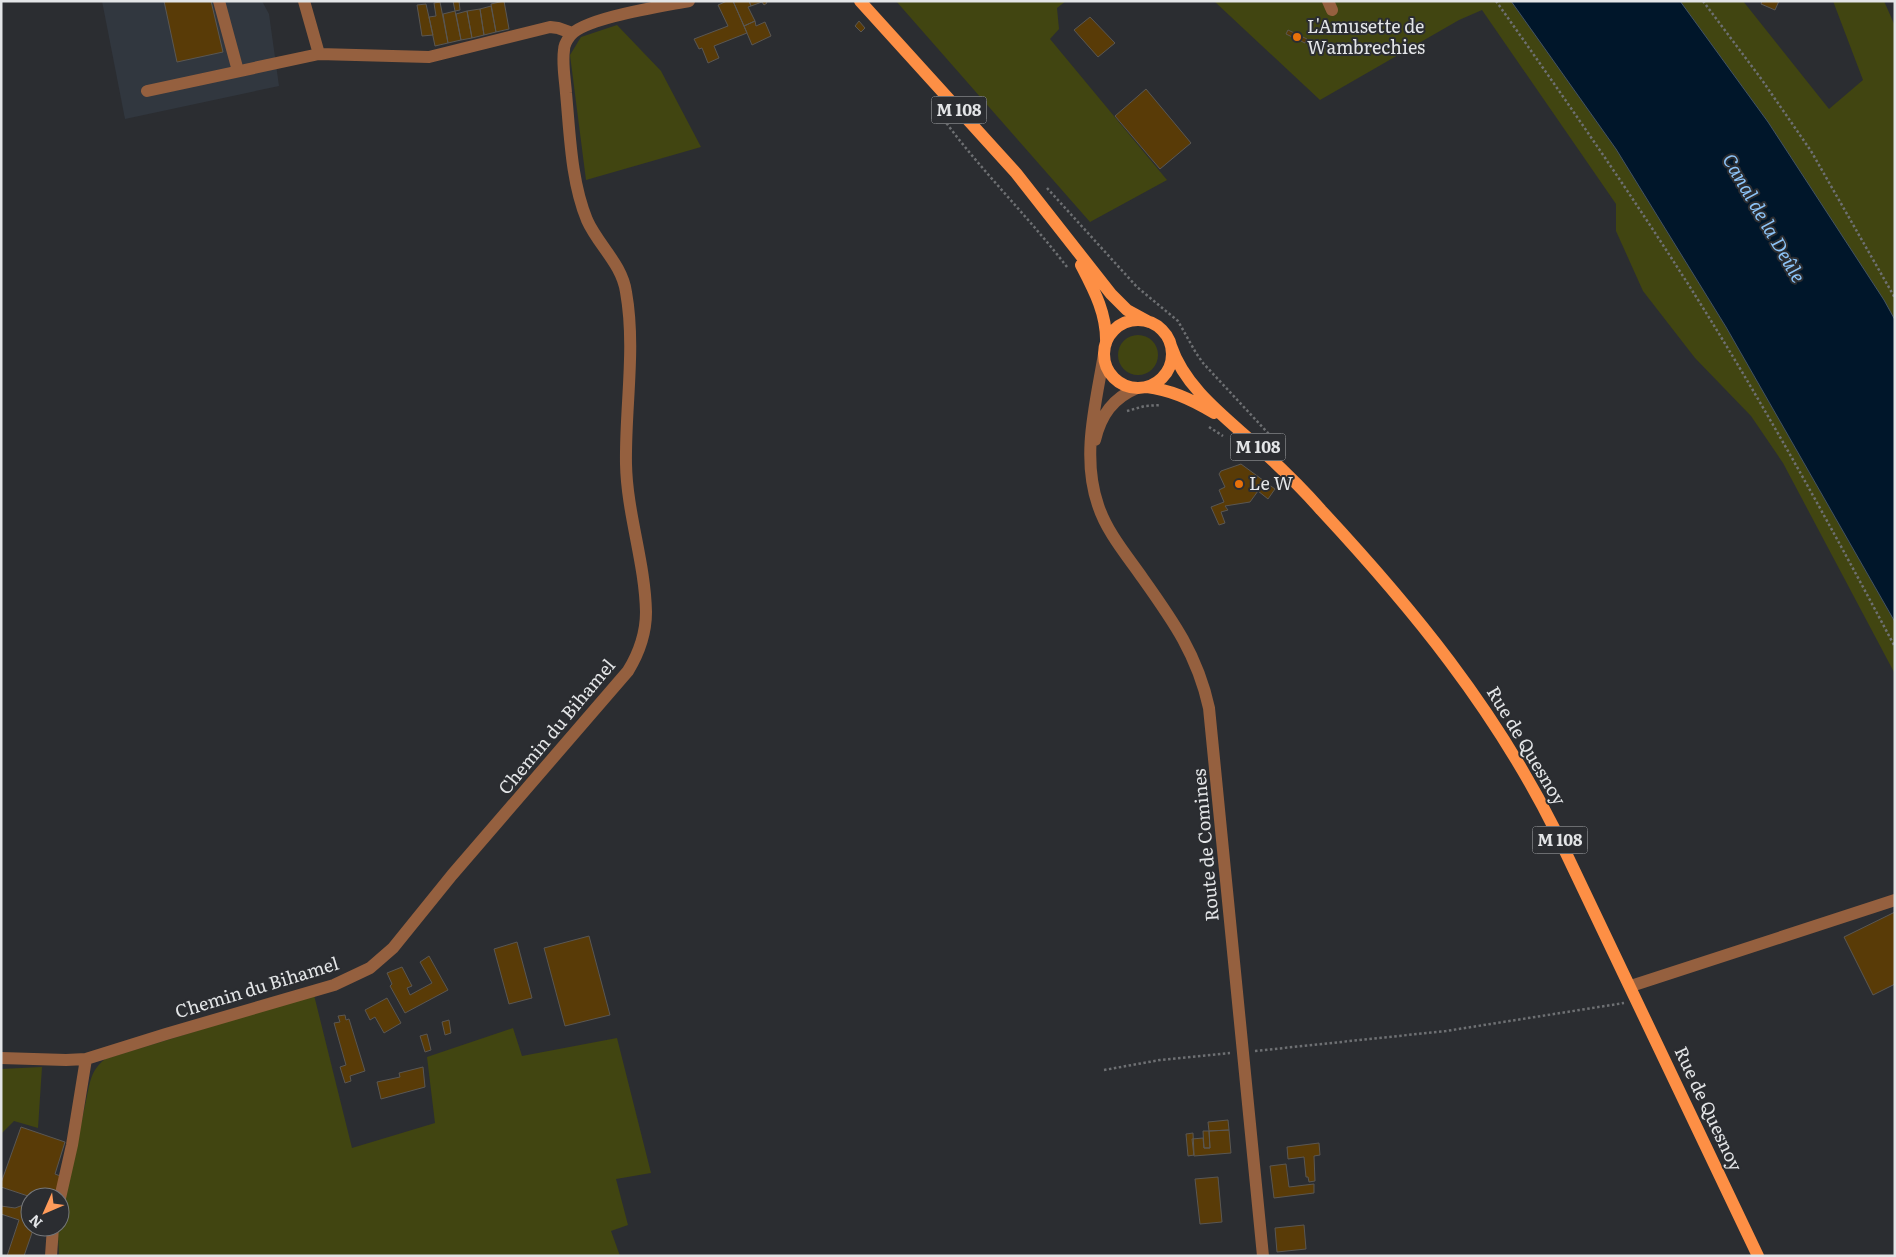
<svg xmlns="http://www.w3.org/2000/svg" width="1896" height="1257" viewBox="0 0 1896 1257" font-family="Literata,serif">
<rect width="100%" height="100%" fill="#2b2d31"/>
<path fill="#31373f" d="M102 1H262L269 14 279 86 125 119Z"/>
<path fill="#414511" d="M896 1H1066L1057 8 1059 29 1050 39 1167 180 1090 222Z
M1214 1H1511L1616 149 1726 327 1895 622V674L1783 463 1751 416 1695 358 1643 291 1616 231V204L1482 10 1459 20 1320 100Z
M1680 1H1743L1829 109 1863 80 1833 1H1884L1895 26V320L1768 122Z
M617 25 661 71 701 147 586 180 570 55 581 37Z
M1118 355a20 20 0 1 1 40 0a20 20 0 1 1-40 0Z
M314 995 352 1148 435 1123 427 1057 513 1028 522 1056 617 1038 651 1173 616 1179 628 1225 611 1231 620 1256H59L58 1234 89 1086C92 1074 95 1067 105 1059Z
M42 1067 38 1128 14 1121 1 1134V1069Z"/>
<path fill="#00162a" stroke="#445463" d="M1511 1H1680L1768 122 1884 300 1895 320V622L1726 327 1616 149Z"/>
<path fill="#593b07" stroke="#5a5753" d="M164 1H211L223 52 177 62Z
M453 1H459L460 10 455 11Z
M504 1 509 29 496 32 491 4Z
M727 1H733L747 33 714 46 719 58 708 63 702 48 699 49 694 39 728 26 718 5Z
M733 1H749L751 6 748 7 755 21 744 26Z
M749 1H766L767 3 764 5 762 2 751 6Z
M1762 1H1779L1775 10 1761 4Z
M440 2 448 43 435 46 429 17 436 16 434 3Z
M426 4 433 35 422 36 417 5Z
M491 6 496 32 484 35 480 9Z
M480 9 484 35 472 38 467 11Z
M455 11 461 40 448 43 443 14Z
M467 11 472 38 461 40 456 14Z
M1090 17 1115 43 1098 57 1074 30Z
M755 21 756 26 765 22 771 36 752 45 744 26Z
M859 21 865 28 861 32 855 26Z
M1288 30 1307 39 1305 43 1286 34Z
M1146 89 1191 143 1160 169 1115 116Z
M1241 464 1275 489 1268 499 1258 491 1250 502 1225 506 1228 510 1221 512 1225 523 1219 525 1211 507 1224 502 1219 490 1225 487 1219 474 1221 471Z
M1895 912V984L1873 995 1844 937Z
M589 936 610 1015 565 1026 544 948Z
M517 942 532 998 509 1004 494 949Z
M429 956 448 990 405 1013 390 986 392 984 387 973 402 967 412 986 407 988 410 995 432 983 420 962Z
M387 998 401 1023 384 1033 375 1017 370 1020 365 1010Z
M345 1015 346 1020 349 1019 365 1071 350 1076 351 1081 345 1083 340 1067 346 1065 334 1023 340 1022 338 1016Z
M449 1020 451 1033 445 1035 442 1022Z
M427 1034 431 1050 425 1052 420 1036Z
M423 1067 425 1087 381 1099 377 1082 400 1077 399 1073Z
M1228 1120 1229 1130 1209 1131 1208 1122Z
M21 1127 65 1142 55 1174 63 1177 58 1194 49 1191 46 1197H31L1 1187V1183Z
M1229 1130 1231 1153 1194 1156 1192 1139 1203 1138 1204 1148H1210L1209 1131Z
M1203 1131H1209L1210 1148H1204Z
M1193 1133 1194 1155 1188 1156 1186 1134Z
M1319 1143 1320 1155 1314 1156 1315 1181 1309 1182 1308 1177H1306L1304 1157 1288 1159 1287 1147Z
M1286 1164 1289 1187 1314 1184V1193L1274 1198 1270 1166Z
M1218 1177 1222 1222 1200 1224 1195 1179Z
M26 1204 30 1205V1227H34L24 1256H7L19 1220 1 1214V1206L15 1208Z
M1304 1225 1306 1249 1277 1252 1275 1228Z"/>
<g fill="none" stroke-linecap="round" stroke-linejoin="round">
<path stroke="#6e7073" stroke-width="2.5" stroke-dasharray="2.5 2.5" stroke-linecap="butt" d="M1496 1C1556 86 1616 172 1672 259 1753 384 1825 515 1895 647
M1703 1 1762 80 1811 151 1895 298
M932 103C972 162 1024 211 1067 267
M1047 188 1137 287 1178 321 1196 353 1203 363 1280 446
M1127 411 1145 406 1161 405
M1209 427 1223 436
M1255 1051 1446 1031 1624 1003
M1104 1070 1160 1060 1230 1053"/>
<path stroke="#95603f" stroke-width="12" d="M219 1 238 71
M304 1 319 54
M1328 1 1332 10
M147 91 319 54 429 57 550 27 558 28 572 33
M1104 354C1096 403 1081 456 1098 505 1106 530 1124 552 1139 573 1171 618 1197 653 1209 708L1263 1256
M1095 440C1101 415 1113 398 1137 388
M1631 986 1895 900
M1 1058 66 1060 86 1059 166 1034 334 985 370 968 393 948 452 875 628 671C639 653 646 633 646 612 645 562 627 514 626 464 625 407 636 348 626 292 622 264 598 245 587 220 571 181 570 135 566 93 565 79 562 64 564 50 564 45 567 40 570 36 583 18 664 6 689 1
M60 1198 72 1145 86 1059
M51 1256 53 1227"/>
<path stroke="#fd8f45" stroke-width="12" d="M860 1 1016 173 1111 294 1127 310 1149 322
M1081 265C1094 290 1107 314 1106 343
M1104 354a34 34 0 1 1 68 0a34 34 0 1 1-68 0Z
M1171 346C1185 388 1225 417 1257 446 1279 466 1301 487 1321 510 1413 609 1494 708 1555 830L1758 1256
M1147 387C1172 390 1193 400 1214 413"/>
</g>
<g fill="#e8710a" stroke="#2b2d31" stroke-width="2">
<circle cx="1297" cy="37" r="5"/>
<circle cx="1239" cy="484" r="5"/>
</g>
<g text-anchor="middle" stroke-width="4" stroke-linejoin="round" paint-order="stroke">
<g fill="#2b2d31" stroke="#acaeb0" stroke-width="1">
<rect x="931.5" y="96.5" width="55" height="27" rx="4"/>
<rect x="1230.5" y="433.5" width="55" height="27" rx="4"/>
<rect x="1532.5" y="826.5" width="55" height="27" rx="4"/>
</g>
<g font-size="16" font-weight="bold" fill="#e3e5e7">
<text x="959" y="116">M 108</text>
<text x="1258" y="453">M 108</text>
<text x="1560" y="846">M 108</text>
</g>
<g font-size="18" fill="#e3e5e7" stroke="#2b2d31" text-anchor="start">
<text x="1307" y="33">L'Amusette de<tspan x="1307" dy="21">Wambrechies</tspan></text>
<text x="1249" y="490">Le W</text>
</g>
<g font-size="18" fill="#e3e5e7" stroke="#2b2d31">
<text transform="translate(557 727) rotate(-50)" y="6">Chemin du Bihamel</text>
<text transform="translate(1526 746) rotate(59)" y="6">Rue de Quesnoy</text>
<text transform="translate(1206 845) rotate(-95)" y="6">Route de Comines</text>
<text transform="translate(257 988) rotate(-17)" y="6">Chemin du Bihamel</text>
<text transform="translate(1708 1109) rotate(65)" y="6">Rue de Quesnoy</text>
</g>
<g font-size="19" font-style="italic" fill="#8dc4f8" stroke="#2b2d31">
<text transform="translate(1764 218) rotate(60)" y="7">Canal de la Deûle</text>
</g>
</g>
<rect width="1896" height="1257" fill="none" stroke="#e3e5e7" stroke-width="5"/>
<g transform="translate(45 1212) rotate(225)"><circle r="24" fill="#2b2d31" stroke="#75777a"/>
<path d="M0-4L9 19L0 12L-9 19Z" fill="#ff9b5a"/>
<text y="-8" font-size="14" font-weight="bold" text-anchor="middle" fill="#e3e5e7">N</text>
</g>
</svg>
